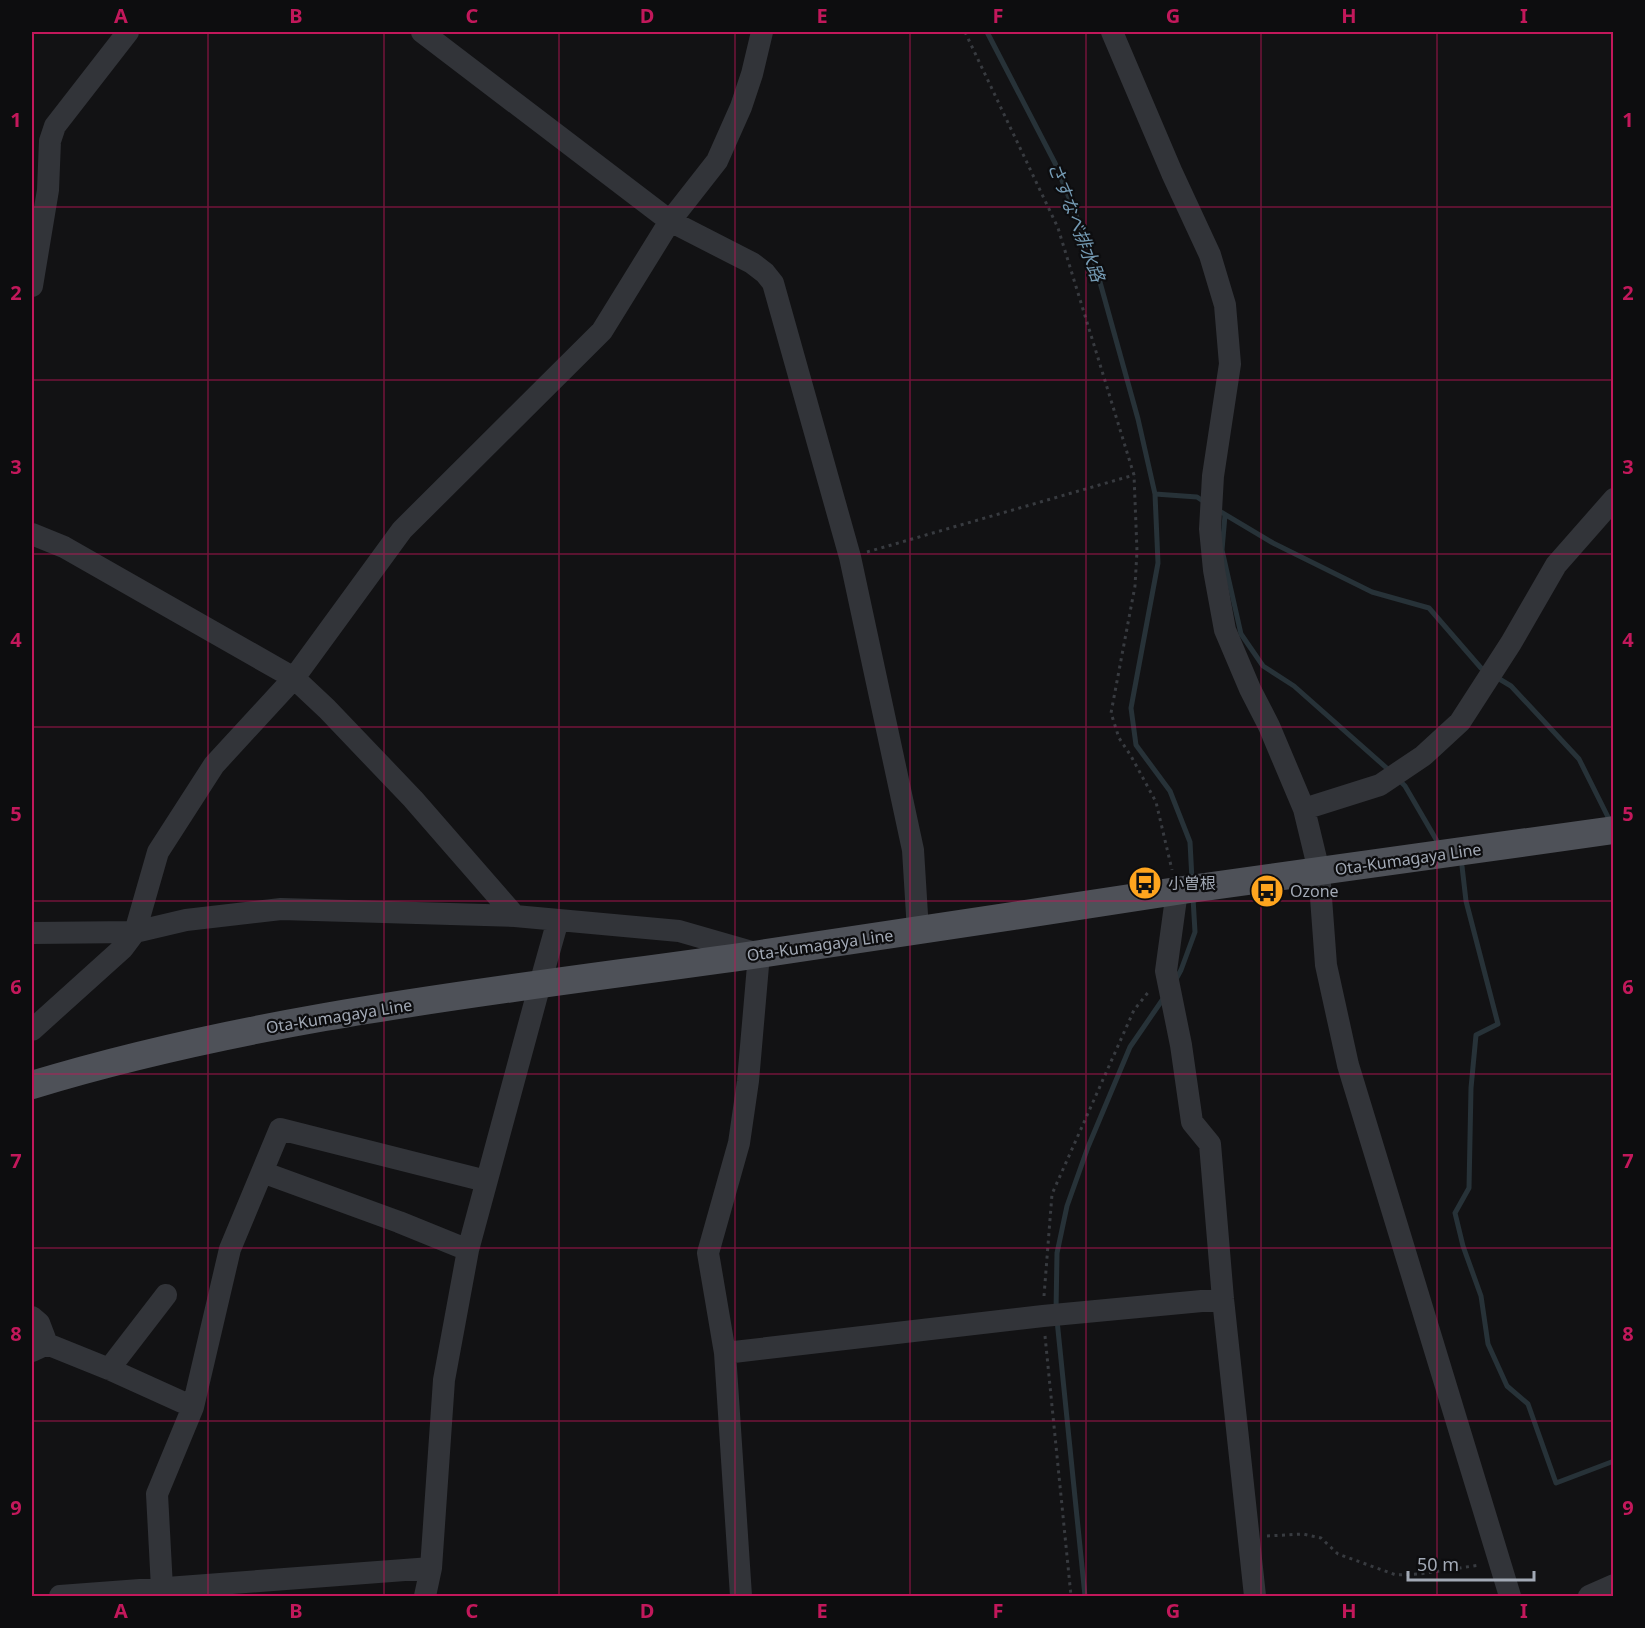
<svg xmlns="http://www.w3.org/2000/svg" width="1645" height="1628" viewBox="0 0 1645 1628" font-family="'Noto Sans','Noto Sans JP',sans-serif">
<rect width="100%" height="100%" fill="#121214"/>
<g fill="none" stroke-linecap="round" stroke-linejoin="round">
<path stroke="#273238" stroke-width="5" d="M987 32 1055 163 1093 257 1138 419 1155 494 1158 563 1131 708 1136 745 1170 791 1190 842 1192 880
M1155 494 1197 497 1206 503
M1216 509 1273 543 1372 592 1429 608 1481 668 1486 671
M1225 515 1222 550 1241 634 1263 666 1294 686 1390 771
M1496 677 1511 686 1579 759 1610 821
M1399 780 1405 786 1437 841
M1462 866 1466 901 1498 1024 1476 1035 1471 1088 1469 1188 1455 1213 1463 1246 1481 1296 1488 1344 1507 1386 1528 1404 1556 1483 1614 1461
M1175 981 1181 970 1195 932 1193 898
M1056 1311 1057 1253 1067 1206 1088 1147 1130 1047 1165 996
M1057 1320 1085 1596"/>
<path stroke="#383b40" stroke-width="3" stroke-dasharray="3 4.5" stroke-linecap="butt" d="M965 32 1058 228 1134 475 1137 551 1135 586 1111 713 1119 738 1131 756 1156 802 1172 870
M867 552 1134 475
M1044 1296 1052 1194 1134 1010 1150 990
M1045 1336 1071 1596
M1267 1536 1303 1534 1321 1538 1338 1554 1396 1575 1419 1574 1480 1565"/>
<path stroke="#323439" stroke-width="22" d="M422 32 670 221 752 263 765 273 773 283 850 557 913 850 918 931
M1112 32 1172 173 1210 255 1225 305 1230 364 1213 476 1210 529 1214 570 1225 630 1250 689 1269 726 1304 809 1319 871 1326 965 1348 1065 1510 1596
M32 286 48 190 50 141 55 126 128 32
M32 534 64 547 294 678 327 709 413 799 515 916
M1304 809 1380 785 1423 756 1460 722 1511 643 1556 565 1614 499
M1177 891 1166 971 1181 1045 1192 1122 1210 1144 1223 1299 1255 1596
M32 933 135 932 186 920 281 909 515 916 679 931 759 954 748 1081 739 1143 708 1253 725 1353 741 1596
M32 1030 123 948 135 932 158 852 214 765 294 678 402 530 602 331 670 221 717 161 741 107 752 74 762 32
M262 1172 399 1222 468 1250
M32 1317 39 1323 47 1344
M32 1351 47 1344 109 1369 193 1407
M725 1353 1043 1316 1223 1299
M109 1369 166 1295
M162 1588 157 1494 193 1407 230 1249 280 1129 486 1181
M60 1596 431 1568
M425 1596 431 1568 444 1380 468 1250 540 984 558 920
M1589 1596 1614 1585"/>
<path stroke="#4e5158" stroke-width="28" d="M32 1085C269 1013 516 989 760 954 901 934 1042 911 1183 890 1326 869 1470 850 1614 830"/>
</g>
<path fill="none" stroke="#c2185b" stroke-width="1.5" stroke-opacity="0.55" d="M208 32V1596M384 32V1596M559 32V1596M735 32V1596M910 32V1596M1086 32V1596M1261 32V1596M1437 32V1596M32 207H1614M32 380H1614M32 554H1614M32 727H1614M32 901H1614M32 1074H1614M32 1248H1614M32 1421H1614"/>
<defs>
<g id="bus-disc" transform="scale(1.725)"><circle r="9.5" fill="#ffa51e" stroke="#0d0d0f"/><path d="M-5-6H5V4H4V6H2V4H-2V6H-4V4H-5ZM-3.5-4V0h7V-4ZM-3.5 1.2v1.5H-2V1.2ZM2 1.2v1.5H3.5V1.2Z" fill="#111"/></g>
</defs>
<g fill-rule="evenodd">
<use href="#bus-disc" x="1145" y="883"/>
<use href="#bus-disc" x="1267" y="891"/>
</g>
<g text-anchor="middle" stroke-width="4.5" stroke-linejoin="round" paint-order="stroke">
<g font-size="16" fill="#a2a9b5" stroke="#0d0d0f">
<text transform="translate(1408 859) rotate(-8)" y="6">Ota-Kumagaya Line</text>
<text transform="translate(820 945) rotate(-8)" y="6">Ota-Kumagaya Line</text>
<text transform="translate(339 1016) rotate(-9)" y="6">Ota-Kumagaya Line</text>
</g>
<g font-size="16" fill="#a2a9b5" stroke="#0d0d0f" text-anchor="start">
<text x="1168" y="889">小曽根</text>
<text x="1290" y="897">Ozone</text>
</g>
<g font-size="18" font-style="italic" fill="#759bb4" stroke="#0d0d0f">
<text transform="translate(1076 222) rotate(69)" y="6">さすなべ排水路</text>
</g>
</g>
<rect width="1645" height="1628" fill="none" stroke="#0d0d0f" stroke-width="66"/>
<path d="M1408 1571v9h126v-9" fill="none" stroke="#a2a9b5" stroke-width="3"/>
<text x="1417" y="1571" font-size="18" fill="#a2a9b5" stroke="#0d0d0f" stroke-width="4.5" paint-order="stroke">50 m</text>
<rect x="33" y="33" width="1579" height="1562" fill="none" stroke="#c2185b" stroke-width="2"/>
<g font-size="20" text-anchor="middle" font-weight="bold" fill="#c2185b">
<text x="121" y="23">A</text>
<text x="296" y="23">B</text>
<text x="472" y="23">C</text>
<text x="647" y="23">D</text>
<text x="822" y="23">E</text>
<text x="998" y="23">F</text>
<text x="1173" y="23">G</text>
<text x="1349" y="23">H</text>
<text x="1524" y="23">I</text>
<text x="16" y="127">1</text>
<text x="1628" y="127">1</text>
<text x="16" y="300">2</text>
<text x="1628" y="300">2</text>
<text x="16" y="474">3</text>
<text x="1628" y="474">3</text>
<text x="16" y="647">4</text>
<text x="1628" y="647">4</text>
<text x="16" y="821">5</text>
<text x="1628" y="821">5</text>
<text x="16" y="994">6</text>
<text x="1628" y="994">6</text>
<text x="16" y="1168">7</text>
<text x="1628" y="1168">7</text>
<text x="16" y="1341">8</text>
<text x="1628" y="1341">8</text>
<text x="16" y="1515">9</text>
<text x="1628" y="1515">9</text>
<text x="121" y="1618">A</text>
<text x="296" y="1618">B</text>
<text x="472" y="1618">C</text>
<text x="647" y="1618">D</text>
<text x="822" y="1618">E</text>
<text x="998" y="1618">F</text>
<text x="1173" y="1618">G</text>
<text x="1349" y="1618">H</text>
<text x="1524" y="1618">I</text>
</g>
</svg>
